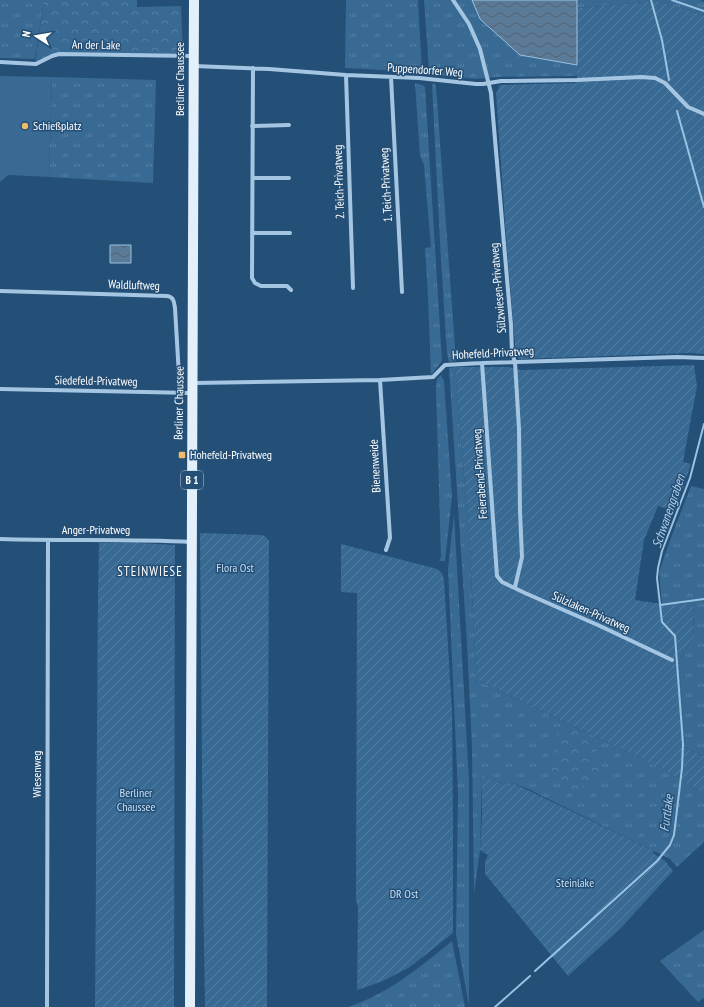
<svg xmlns="http://www.w3.org/2000/svg" width="704" height="1007" viewBox="0 0 704 1007" font-family="'PT Sans Narrow',sans-serif">
<defs>
<pattern id="grass-tufts" width="24" height="20" patternUnits="userSpaceOnUse"><rect width="24" height="20" fill="#386a94"/><path d="M3 7l-1-3M5 7V3M7 7l1-3M15 17l-1-3M17 17v-4M19 17l1-3" fill="none" stroke="#5680a4"/></pattern>
<pattern id="forest-crowns" width="20" height="18" patternUnits="userSpaceOnUse"><rect width="20" height="18" fill="#386a94"/><path d="M2 6a3 3 0 1 1 6 0M12 15a3 3 0 1 1 6 0" fill="none" stroke="#5680a4"/></pattern>
<pattern id="garden-furrows" width="10" height="10" patternUnits="userSpaceOnUse"><rect width="10" height="10" fill="#386a94"/><path d="M-1 1l2-2M0 10L10 0M9 11l2-2" fill="none" stroke="#5680a4"/></pattern>
<pattern id="water-waves" width="16" height="10" patternUnits="userSpaceOnUse"><rect width="16" height="10" fill="#5a7a97"/><path d="M0 5q4-4 8 0t8 0" fill="none" stroke="#536372"/></pattern>
</defs>
<rect width="100%" height="100%" fill="#244f76"/>
<path fill="url(#grass-tufts)" d="M0 0H44L35 59 0 58Z
M346 0H418L422 72 345 68Z
M424 0H472L480 19 520 55 577 65V76L497 77 475 79 433 75 429 70Z
M577 0H700L704 2V15L656 1 577 8Z
M52 77 156 80 153 183 49 177Z
M415 83 422 85 425 87 442 361 431 375 428 297 425 248 431 247 424 165 420 156Z
M434 83 436 87 456 361 449 362 447 353 441 261 432 85Z
M455 367 470 546 474 638 477 680 661 768 704 794V842L677 867 670 859 528 789 511 782 509 787 482 774 480 850 474 894 472 748 467 643 449 368Z
M441 375 444 381 452 497 445 561H439L441 557 436 388 437 379Z
M691 486 704 489V756L685 747 679 661 694 636 693 603 662 604 659 572 672 535Z
M454 514 469 780V1006L456 934 458 794 448 569Z
M704 930V998L698 1002 660 961Z
M452 941 465 1007H348C388 994 420 967 452 941Z"/>
<path fill="url(#forest-crowns)" d="M44 0H137V7L181 6 183 55 59 54 35 64Z
M563 725 589 737 597 747 596 760 608 772 573 792 547 770 557 755 551 743Z"/>
<path fill="url(#garden-furrows)" d="M656 1 704 15V354L691 353 519 359 516 356 507 249 496 94 500 85 577 83V8Z
M694 365 697 386 683 462 691 464 675 511 658 506 644 540 635 600 662 604 693 603 694 636 679 661 685 747 704 756V794L661 768 477 680 474 638 470 546 455 367H509L520 370Z
M200 533 262 535 265 536 269 541 267 1007H205L203 889Z
M99 543H138L175 545 174 1007H95L98 593Z
M341 544 437 569 442 573 444 580 452 711 453 818V933L410 967 383 981 357 990 358 907 356 900 357 593 341 592Z
M482 774 509 787 511 782 654 851 653 853 665 861 673 871 620 929 568 976 485 874V862L488 855 480 850 482 814Z"/>
<path fill="#386a94" d="M0 76 52 77 49 177 8 175 0 182Z"/>
<path fill="url(#water-waves)" stroke="#9ac2e3" d="M472 0H577V65L520 55 480 19Z
M110 245H131V263H110Z"/>
<g fill="none" stroke-linecap="round" stroke-linejoin="round">
<path stroke="#9ac2e3" stroke-width="2" d="M651 0 662 40 669 80
M672 0 704 11
M677 111 704 207
M660 605 704 599
M535 971 657 861 670 845 674 835 682 768 683 744 675 636 662 622 657 578 658 568 662 551 690 478 704 424
M495 1007 530 976"/>
<path stroke="#a5c6e3" stroke-width="4" d="M453 0 469 24 480 49 491 93 511 325 512 353 515 362 519 429 520 511 522 557 515 587
M0 62 36 64 52 56 59 54 194 56
M194 66 269 69 346 75 419 78 476 84H483L501 81 577 80 641 77 655 78 665 83 688 107 704 114
M253 68 252 278 255 283 261 286H287L291 290
M346 75 353 288
M391 77 402 292
M252 126 289 125
M253 178H289
M252 233H290
M0 291 167 296C174 297 174 302 175 308L180 393
M482 363 497 576 502 582 525 593 600 626 672 660
M380 380 390 538 386 550
M194 383 380 380 433 377 445 365 482 363 677 357 704 358
M0 389 192 393
M0 539C64 541 128 539 192 542
M47 1007 48 540"/>
<path stroke="#e4effc" stroke-width="10" d="M190 1007 194 0"/>
</g>
<g fill="#ecbc6a" stroke="#244f76" stroke-width="1.5">
<circle cx="25" cy="126" r="4"/>
<rect x="178" y="451" width="8" height="8" rx="2"/>
</g>
<g text-anchor="middle" stroke-width="3" stroke-linejoin="round" paint-order="stroke">
<rect fill="#244f76" stroke="#bdcad6" stroke-width="1" x="181" y="471" width="22" height="18" rx="3"/>
<g font-size="11" font-weight="bold" fill="#fff">
<text x="192" y="484">B 1</text>
</g>
<g font-size="12" fill="#fff" stroke="#244f76">
<text transform="translate(96 45) rotate(1)" y="4">An der Lake</text>
<text transform="translate(425 70) rotate(4)" y="4">Puppendorfer Weg</text>
<text transform="translate(180 79) rotate(-90)" y="4">Berliner Chaussee</text>
<text transform="translate(339 182) rotate(-92)" y="4">2. Teich-Privatweg</text>
<text transform="translate(386 185) rotate(-93)" y="4">1. Teich-Privatweg</text>
<text transform="translate(134 285) rotate(2)" y="4">Waldluftweg</text>
<text transform="translate(498 288) rotate(-95)" y="4">Sülzwiesen-Privatweg</text>
<text transform="translate(493 353) rotate(-3)" y="4">Hohefeld-Privatweg</text>
<text transform="translate(96 381) rotate(1)" y="4">Siedefeld-Privatweg</text>
<text transform="translate(179 403) rotate(-89)" y="4">Berliner Chaussee</text>
<text transform="translate(375 466) rotate(-93)" y="4">Bienenweide</text>
<text transform="translate(480 474) rotate(-94)" y="4">Feierabend-Privatweg</text>
<text x="96" y="534">Anger-Privatweg</text>
<text transform="translate(591 612) rotate(24)" y="4">Sülzlaken-Privatweg</text>
<text transform="translate(37 774) rotate(-90)" y="4">Wiesenweg</text>
</g>
<g font-size="12" fill="#fff" stroke="#244f76" text-anchor="start">
<text x="33" y="130">Schießplatz</text>
<text x="190" y="459">Hohefeld-Privatweg</text>
</g>
<g font-size="12" fill="#c8dff2" stroke="#244f76">
<text x="235" y="572">Flora Ost</text>
<text x="136" y="797">Berliner<tspan x="136" dy="14">Chaussee</tspan></text>
<text x="575" y="887">Steinlake</text>
<text x="404" y="898">DR Ost</text>
</g>
<g font-size="13" font-style="italic" fill="#b0d0eb" stroke="#244f76">
<text transform="translate(668 511) rotate(-71)" y="5">Schwanengraben</text>
<text transform="translate(666 813) rotate(-82)" y="5">Furtlake</text>
</g>
<g font-size="13" letter-spacing="1" fill="#fff" stroke="#244f76">
<text x="150" y="576">STEINWIESE</text>
</g>
</g>
<g transform="translate(36 36) rotate(282)" stroke="#244f76" stroke-width="3" paint-order="stroke">
<path d="M0-3L7 15L0 10L-7 15Z" fill="#ffffff"/>
<text y="-6" font-size="11" font-weight="bold" text-anchor="middle" fill="#ffffff">N</text>
</g>
</svg>
